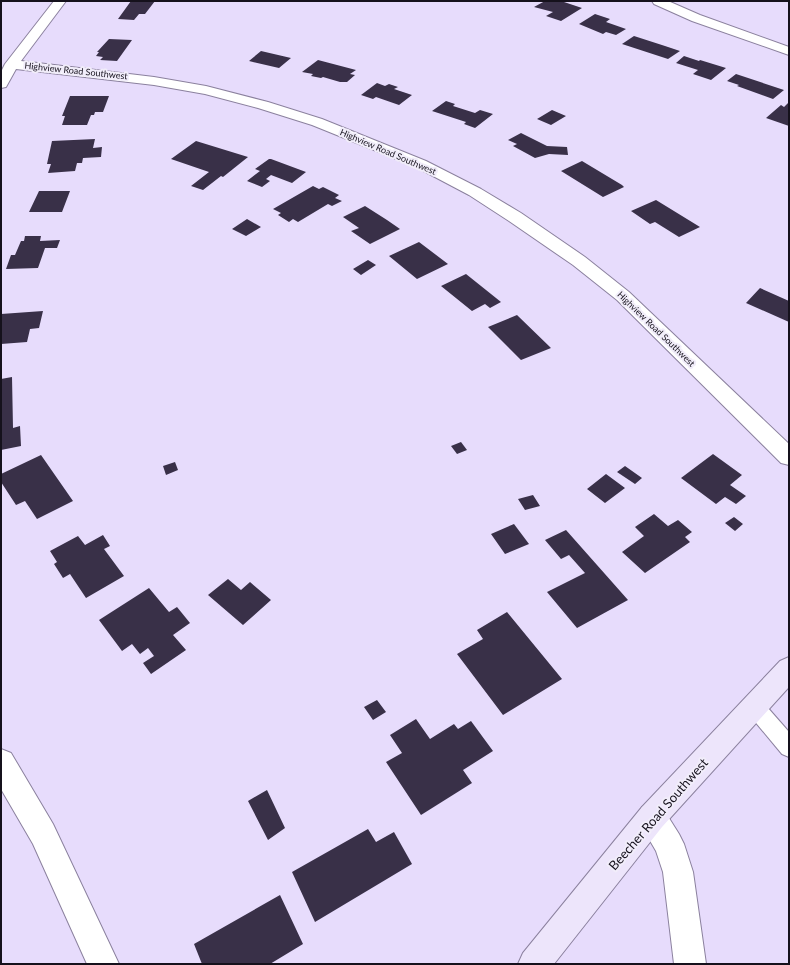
<svg xmlns="http://www.w3.org/2000/svg" width="790" height="965" viewBox="0 0 790 965" font-family="Lato,sans-serif">
<rect width="100%" height="100%" fill="#e7dcfc"/>
<path fill="#393048" d="M131 1H155L145 14H139L134 20 118 19Z
M545 1H561L582 8 561 21 546 16 553 12 534 7Z
M595 14 610 19 606 22 626 29 616 35 606 32 603 34 579 24Z
M634 36 665 46 680 51 668 59 622 44Z
M109 39 132 40 117 61 100 60 103 57 96 56 99 52H97Z
M261 51 291 58 279 68 249 61Z
M684 56 699 61 700 60 726 68 711 80 693 74 698 70 676 63Z
M318 60 356 70 350 74 355 75 347 82H340L323 77 321 78 311 76 313 74 302 72Z
M736 74 784 90 773 99 737 86 739 85 727 81Z
M377 83 385 86 389 84 398 87 394 89 412 95 399 105 376 97 373 99 361 95Z
M70 96H109L103 112H95L94 115H91L87 125H62L65 116H62Z
M446 101 455 104 453 106 475 113 480 110 493 114 475 128 464 124 466 122 432 111Z
M789 102V126L766 118 781 105 784 107Z
M552 110 566 116 551 125 537 119Z
M521 133 547 146 567 147 568 155 549 154 535 158 513 146 517 144 508 140Z
M95 139 93 148 102 147 101 157 83 158 82 163H77L75 171 48 173 51 164H47L52 141Z
M196 141 248 157 223 177 221 176 203 190 191 186 209 172 171 159Z
M269 159H271L306 172 292 183 271 175 266 179 270 181 262 187 247 181 260 171 255 169Z
M582 161 622 185 624 187 603 197 561 171Z
M313 186 319 189 323 187 339 195 335 198 342 201 332 206 328 204 298 222 293 219 289 222 278 215 281 213 273 209Z
M39 191H70L62 212H29Z
M656 200 700 227 679 237 655 222 650 224 631 211Z
M365 206 387 220 400 229 370 244 351 231 359 228 343 217Z
M247 219 261 227 246 236 232 229Z
M25 236H41L40 241 60 240 57 248H45L38 268 6 269 11 255H15L21 241H24Z
M419 242 448 264 417 279 389 256Z
M368 260 376 265 361 275 353 269Z
M466 274 501 302 490 308 485 304 472 311 441 286Z
M760 288 789 301V322L746 303Z
M43 311 39 328 30 329 27 342 1 344V314Z
M517 315 551 348 521 360 488 327Z
M12 377 13 428 20 426 21 446 1 450V379Z
M461 442 467 450 457 454 451 446Z
M713 454 742 475 730 485 746 496 736 504 725 497 716 504 681 478Z
M41 455 73 501 37 519 25 501 16 505 1 482V474Z
M175 462 178 470 166 475 163 466Z
M625 466 642 478 635 484 617 472Z
M606 474 625 488 605 503 587 489Z
M533 495 540 506 525 510 518 499Z
M654 514 668 526 678 520 692 532 685 537 690 542 645 573 622 552 644 536 635 527Z
M734 517 743 524 735 531 725 523Z
M514 524 529 544 505 554 491 534Z
M566 530 628 600 577 628 547 592 585 573 569 555 561 559 545 540Z
M103 535 110 546 104 549 124 576 86 598 70 574 63 578 54 564 57 562 50 551 78 536 85 545Z
M228 579 241 590 250 582 271 600 243 625 208 595Z
M149 588 169 612 177 607 190 623 173 635 186 650 151 674 143 663 154 656 148 648 140 654 132 644 122 651 99 620Z
M507 612 562 679 503 715 457 654 483 639 477 630Z
M377 700 386 712 373 720 364 707Z
M416 719 430 739 454 724 458 729 471 721 493 751 463 770 472 783 421 815 386 762 402 753 390 735Z
M267 790 285 828 268 840 248 801Z
M368 829 376 842 394 832 412 864 315 922 292 872Z
M280 895 303 944 270 964H202L194 944Z"/>
<g fill="none" stroke-linecap="round" stroke-linejoin="round">
<g stroke="#8b819e" stroke-width="2">
<path id="lane" d="M754 697 761 700 789 732V757L782 754 747 712 744 706 747 700Z"/>
</g>
<g stroke="#8b819e" stroke-width="2">
<path id="street" d="M54 1H66L21 61 154 77 206 86 268 102 322 119 426 161 481 189 521 213 585 257 629 292 789 444V465L781 463 617 300 573 265 509 221 469 195 416 167 312 125 258 108 205 94 154 85 16 69 6 87 1 88V72L5 64Z
M652 1H668L700 15 789 47V55L692 21 654 4Z
M1 749 11 753 53 824 119 964H87L33 844 1 789Z
M652 803 662 807 679 834 684 844 693 872 706 964H674L663 872 656 851 642 827 638 817 642 807Z"/>
</g>
<g stroke="#8b819e" stroke-width="2">
<path id="secondary" d="M789 657V687L662 827 554 964H518L523 953 642 807 780 661Z"/>
</g>
<use href="#lane" fill="#fff" fill-rule="evenodd"/>
<use href="#street" fill="#fff" fill-rule="evenodd"/>
<use href="#secondary" fill="#ede5fb" fill-rule="evenodd"/>
</g>
<g text-anchor="middle" stroke-width="4" stroke-linejoin="round" paint-order="stroke">
<g font-size="9" fill="#15111c" stroke="#f1edfa">
<text transform="translate(76 71) rotate(6)" y="3">Highview Road Southwest</text>
<text transform="translate(388 152) rotate(23)" y="3">Highview Road Southwest</text>
<text transform="translate(656 329) rotate(44)" y="3">Highview Road Southwest</text>
</g>
<g font-size="13" fill="#15111c" stroke="#f1edfa">
<text transform="translate(658 814) rotate(-49)" y="5">Beecher Road Southwest</text>
</g>
</g>
<rect width="790" height="965" fill="none" stroke="#15111c" stroke-width="4"/>
</svg>
